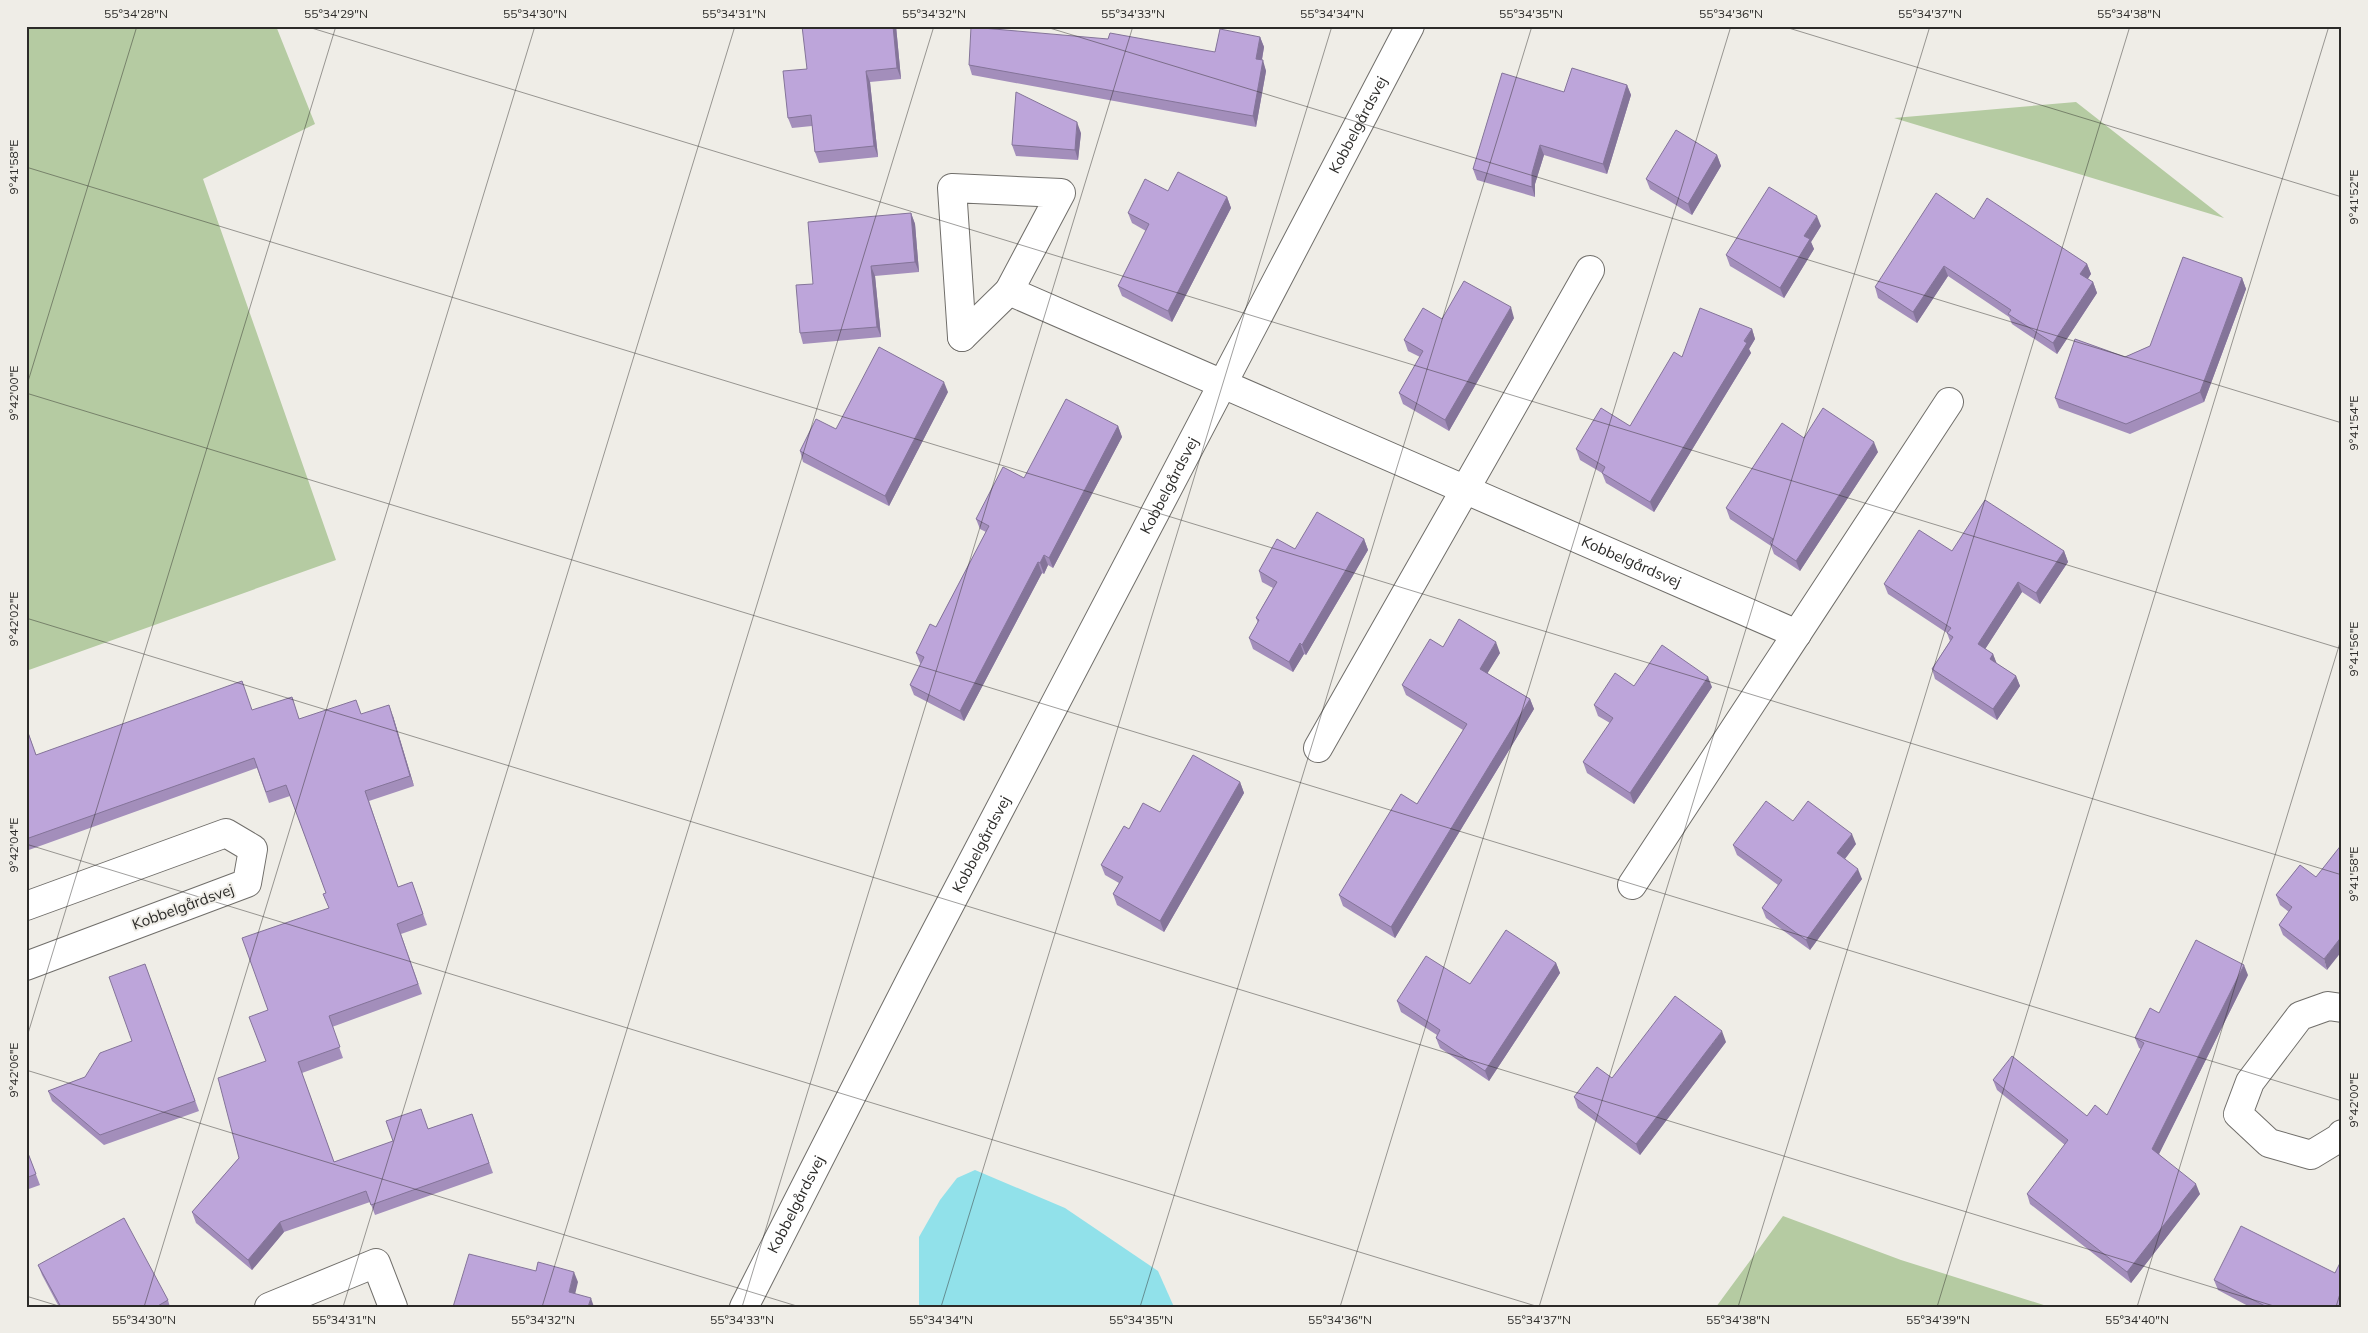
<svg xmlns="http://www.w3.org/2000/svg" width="2368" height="1333" viewBox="0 0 2368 1333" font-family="Mulish,sans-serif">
<rect width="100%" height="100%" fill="#efede7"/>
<path fill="#b5cba2" d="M26 26H276L315 124 203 179 336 560 26 671Z
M2076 102 2224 218 1894 118Z
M1783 1216 1901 1260 2050 1307H1716Z"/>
<path fill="#91e1ea" d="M975 1170 1065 1208 1158 1271 1174 1307H919V1237L940 1200 957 1178Z"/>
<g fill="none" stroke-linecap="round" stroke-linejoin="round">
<g stroke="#706e6a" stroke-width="30">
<g id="minor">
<path id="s1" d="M962 337 952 188 1061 193 1009 291 1797 634"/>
<path d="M962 337 1009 291"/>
<path d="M1318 748 1590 270"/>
<path d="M1632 885 1949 402"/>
<path d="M26 906 226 833 253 849 247 883 26 966"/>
<path d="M2342 1008 2328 1006 2300 1016 2250 1082 2238 1114 2269 1143 2311 1155 2339 1138 2342 1134"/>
<path d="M269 1307 376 1263 393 1307"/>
<path id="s2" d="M744 1307 914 973 1410 26"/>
</g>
</g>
<use href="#minor" stroke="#fff" stroke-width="28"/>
</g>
<path fill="#a38ebb" d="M896 26 901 79 870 82 878 157 819 163 815 152 812 126 792 128 788 118 807 69Z
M1260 37 1264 47 1262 60 1266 71 1256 127 972 75 969 65 1215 52Z
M1627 85 1631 95 1607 174 1544 155 1535 184V197L1477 180 1473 169 1564 92Z
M1081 133 1078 160 1016 156 1012 145Z
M1717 155 1721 166 1692 215 1650 189 1646 179Z
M1168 191 1227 197 1231 208 1172 322 1122 296 1118 286 1146 231 1132 223 1128 213Z
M911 213 915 224 919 272 875 276 881 337 803 344 800 333 813 284Z
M1974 219 2087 264 2091 274 2087 279 2093 282 2097 293 2057 354 2012 324 2009 317 1948 276 1917 323 1878 298 1875 287Z
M1821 226 1811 242 1814 249 1784 298 1730 266 1726 255Z
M2242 278 2246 289 2204 402 2130 434 2059 408 2055 398 2125 357 2150 346Z
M1514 318 1449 431 1403 404 1399 393 1420 357 1408 351 1404 340 1442 319Z
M1752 329 1755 339 1749 349 1751 353 1654 512 1606 483 1602 473 1580 460 1576 449 1630 426 1682 357Z
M948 392 889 506 803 462 800 451 836 429Z
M1118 426 1122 437 1053 568 1048 565 1044 574 1042 573 964 721 914 695 910 685 921 664 920 663 916 653 936 627 986 532 980 529 976 519 1024 478Z
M1804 438 1878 452 1800 571 1774 554 1771 546 1730 519 1726 508Z
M1364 539 1368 550 1306 655 1304 654 1293 672 1253 649 1249 638 1258 623 1256 618 1273 588 1262 582 1259 571 1295 549Z
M1952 551H2064L2068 562 2040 604 2022 592 1985 649 1993 654 1996 663 2016 676 2020 686 1997 720 1935 679 1932 669 1950 641 1947 633 1888 594 1884 584Z
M1443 647 1500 653 1487 673 1530 699 1534 709 1395 938 1343 906 1339 895 1417 804 1463 730 1406 695 1402 685Z
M1634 686 1712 687 1634 804 1587 773 1583 762 1610 723 1598 716 1594 705Z
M252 710 300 719 361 714 393 716 414 786 369 801 398 887 412 882 427 925 401 934 422 994 332 1027 343 1058 302 1073 334 1162 472 1114 493 1173 375 1215 370 1202 284 1232 252 1270 196 1223 192 1212 239 1158 266 1061 268 1010 329 908 326 893 290 796 269 803 257 768 26 851V726L36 755Z
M1240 782 1244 793 1164 932 1117 905 1113 894 1119 883 1105 875 1101 865 1129 829 1160 812Z
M1793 821 1856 844 1845 859 1862 879 1810 950 1766 918 1762 908 1778 885 1737 855 1733 845Z
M2300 865 2327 970 2283 935 2279 925 2289 912 2280 905 2276 895Z
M1556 963 1560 973 1489 1081 1440 1048 1436 1038 1437 1035 1401 1012 1397 1001 1470 984Z
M145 964 199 1111 104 1145 52 1101 48 1091 85 1077 132 1041Z
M2248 975 2159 1154 2200 1194 2131 1283 2030 1204 2027 1194 2065 1145 1997 1090 1993 1080 2087 1116 2107 1115 2141 1049 2139 1048 2135 1038 2159 1013Z
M1726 1042 1640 1155 1578 1108 1574 1097 1612 1078Z
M26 1148 40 1185 26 1190Z
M38 1265 168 1300 170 1307H59L42 1275Z
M2214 1280 2342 1307H2250L2218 1290Z"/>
<path fill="#847499" d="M893 26H896L901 79 897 68Z
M1260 37 1264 47 1260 70 1256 59Z
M1263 60 1266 71 1256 127 1253 116Z
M866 71 870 82 878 157 874 146Z
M1627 85 1631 95 1607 174 1603 164Z
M1077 122 1081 133 1078 160 1075 150Z
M1540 145 1544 155 1535 184V197L1532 187V173Z
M1717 155 1721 166 1692 215 1688 204Z
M1227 197 1231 208 1172 322 1168 311Z
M911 213 915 224 919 272 915 262Z
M1817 216 1821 226 1811 242 1814 249 1784 298 1780 288 1804 236Z
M2087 264 2091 274 2084 285 2080 274Z
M871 266 875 276 881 337 877 327Z
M1944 266 1948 276 1917 323 1913 312Z
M2242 278 2246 289 2204 402 2200 392Z
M2093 282 2097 293 2057 354 2053 343Z
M1511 307 1514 318 1449 431 1445 420Z
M1752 329 1755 339 1749 349 1751 353 1654 512 1650 502Z
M944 382 948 392 889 506 885 496Z
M1118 426 1122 437 1053 568 1049 558Z
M1874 442 1878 452 1800 571 1796 561Z
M1364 539 1368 550 1306 655 1302 645Z
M2064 551 2068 562 2040 604 2036 593Z
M1044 555 1048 565 1044 574 1040 563Z
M1038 562 1042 573 964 721 960 711Z
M2018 582 2022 592 1982 654 1978 644Z
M1496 642 1500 653 1484 679 1480 669Z
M1300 643 1304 654 1293 672 1289 662Z
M1993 654 1997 664 1990 659Z
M2016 676 2020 686 1997 720 1993 709Z
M1708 677 1712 687 1634 804 1630 793Z
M1530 699 1534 709 1395 938 1391 927Z
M389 705 393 716 414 786 410 776Z
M1240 782 1244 793 1164 932 1160 921Z
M1852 834 1856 844 1841 864 1837 853Z
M1858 869 1862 879 1810 950 1806 940Z
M2342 936V951L2327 970 2324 959Z
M1556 963 1560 973 1489 1081 1485 1071Z
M2244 965 2248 975 2156 1160 2152 1149Z
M1722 1031 1726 1042 1640 1155 1636 1144Z
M2196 1184 2200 1194 2131 1283 2127 1272Z
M280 1222 284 1232 252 1270 248 1260Z
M574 1272 578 1282 573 1303 569 1292Z
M591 1298 594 1307H588Z"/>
<path fill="#bda5da" stroke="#847499" d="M802 26H893L897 68 866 71 874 146 815 152 811 115 788 118 783 71 807 69Z
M971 27 1108 39 1110 33 1215 52 1220 29 1260 37 1256 59 1263 60 1253 116 969 65Z
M1572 68 1627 85 1603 164 1540 145 1532 173V187L1473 169 1502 73 1564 92Z
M1016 92 1077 122 1075 150 1012 145Z
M1676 130 1717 155 1688 204 1646 179Z
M1178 172 1227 197 1168 311 1118 286 1149 224 1128 213 1145 179 1168 191Z
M1769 187 1817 216 1804 236 1810 239 1780 288 1726 255Z
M1936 193 1974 219 1987 198 2087 264 2080 274 2093 282 2053 343 2008 314 2011 310 1944 266 1913 312 1875 287Z
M911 213 915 262 871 266 877 327 800 333 796 285 813 284 808 222Z
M2183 257 2242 278 2200 392 2126 424 2055 398 2075 339 2125 357 2150 346Z
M1464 281 1511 307 1445 420 1399 393 1423 351 1404 340 1423 308 1442 319Z
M1700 308 1752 329 1744 341 1747 343 1650 502 1602 473 1605 467 1576 449 1601 408 1630 426 1674 352 1682 357Z
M879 347 944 382 885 496 800 451 816 419 836 429Z
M1066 399 1118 426 1049 558 1044 555 1040 563 1038 562 960 711 910 685 924 657 916 653 930 624 936 627 989 526 976 519 1003 467 1024 478Z
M1823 408 1874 442 1796 561 1770 543 1773 539 1726 508 1782 423 1804 438Z
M1985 500 2064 551 2036 593 2018 582 1978 644 1993 654 1990 659 2016 676 1993 709 1932 669 1953 637 1947 633 1951 628 1884 584 1919 530 1952 551Z
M1317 512 1364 539 1302 645 1300 643 1289 662 1249 638 1259 620 1256 618 1277 582 1259 571 1277 539 1295 549Z
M1459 619 1496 642 1480 669 1530 699 1391 927 1339 895 1401 794 1417 804 1467 724 1402 685 1430 639 1443 647Z
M1662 645 1708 677 1630 793 1583 762 1613 718 1594 705 1615 673 1634 686Z
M242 681 252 710 292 697 299 719 356 700 361 714 389 705 410 776 365 791 398 887 412 882 423 914 397 924 418 984 329 1016 340 1047 298 1062 334 1162 393 1141 386 1121 421 1109 428 1129 472 1114 489 1163 371 1205 366 1191 280 1222 248 1260 192 1212 239 1158 218 1078 266 1061 249 1017 268 1010 242 938 329 908 323 894 326 893 286 785 266 792 254 758 26 839V727L36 755Z
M1193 755 1240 782 1160 921 1113 894 1123 877 1101 865 1124 826 1129 829 1143 803 1160 812Z
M1766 801 1793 821 1808 801 1852 834 1837 853 1858 869 1806 940 1762 908 1782 880 1733 845Z
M2342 844V936L2324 959 2279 925 2292 907 2276 895 2300 865 2316 877Z
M1506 930 1556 963 1485 1071 1436 1038 1440 1030 1397 1001 1426 956 1470 984Z
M2196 940 2244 965 2152 1149 2196 1184 2127 1272 2027 1194 2068 1140 1993 1080 2012 1056 2087 1116 2095 1105 2107 1115 2144 1043 2135 1038 2150 1008 2159 1013Z
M145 964 195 1101 100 1135 48 1091 85 1077 100 1053 132 1041 109 977Z
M1675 996 1722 1031 1636 1144 1574 1097 1597 1067 1612 1078Z
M26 1148 36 1174 26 1178Z
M124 1218 168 1300 156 1307H61L38 1265Z
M2241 1226 2335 1273 2342 1259V1307H2267L2214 1280Z
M469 1254 536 1271 538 1262 574 1272 569 1292 591 1298 588 1307H453Z"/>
<path fill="none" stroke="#2c2b29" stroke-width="1" stroke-opacity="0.45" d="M305 26 2342 649M1043 26 2342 423M1782 26 2342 197M26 167 2342 875M26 388 137 26M26 393 2342 1101M26 618 2277 1307M26 844 1539 1307M26 1040 336 26M26 1070 800 1307M26 1296 62 1307M144 1307 535 26M343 1307 735 26M542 1307 934 26M742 1307 1133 26M941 1307 1332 26M1140 1307 1532 26M1340 1307 1731 26M1539 1307 1930 26M1738 1307 2130 26M1937 1307 2329 26M2137 1307 2342 636M2336 1307 2342 1287"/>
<g text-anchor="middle" stroke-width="4" stroke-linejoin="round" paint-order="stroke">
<g font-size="15" fill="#2c2b29" stroke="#efede7">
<text dy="5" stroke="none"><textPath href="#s2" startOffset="1332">Kobbelgårdsvej</textPath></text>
<text dy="5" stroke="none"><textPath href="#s2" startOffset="925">Kobbelgårdsvej</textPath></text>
<text dy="5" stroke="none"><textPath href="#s1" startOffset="1048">Kobbelgårdsvej</textPath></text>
<text dy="5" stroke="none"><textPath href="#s2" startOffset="520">Kobbelgårdsvej</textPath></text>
<text transform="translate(183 907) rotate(-20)" y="5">Kobbelgårdsvej</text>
<text dy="5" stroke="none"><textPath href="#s2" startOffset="115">Kobbelgårdsvej</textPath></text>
</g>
</g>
<rect width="2368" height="1333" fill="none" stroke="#efede7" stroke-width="55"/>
<rect x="28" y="28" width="2312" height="1278" fill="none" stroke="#2c2b29" stroke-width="2"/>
<g font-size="12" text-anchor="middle" fill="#2c2b29">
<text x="136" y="18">55°34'28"N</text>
<text x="336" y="18">55°34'29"N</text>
<text x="535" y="18">55°34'30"N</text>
<text x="734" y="18">55°34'31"N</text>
<text x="934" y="18">55°34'32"N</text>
<text x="1133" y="18">55°34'33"N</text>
<text x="1332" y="18">55°34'34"N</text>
<text x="1531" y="18">55°34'35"N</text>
<text x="1731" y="18">55°34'36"N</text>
<text x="1930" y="18">55°34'37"N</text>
<text x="2129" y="18">55°34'38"N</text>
<text transform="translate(14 167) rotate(-90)" y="4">9°41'58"E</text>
<text transform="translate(2354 197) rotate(-90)" y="4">9°41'52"E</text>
<text transform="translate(14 393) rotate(-90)" y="4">9°42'00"E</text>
<text transform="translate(2354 423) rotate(-90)" y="4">9°41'54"E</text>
<text transform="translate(14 619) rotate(-90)" y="4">9°42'02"E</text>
<text transform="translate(2354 649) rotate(-90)" y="4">9°41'56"E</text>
<text transform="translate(14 845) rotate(-90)" y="4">9°42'04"E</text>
<text transform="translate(2354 874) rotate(-90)" y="4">9°41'58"E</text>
<text transform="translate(14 1070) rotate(-90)" y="4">9°42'06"E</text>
<text transform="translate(2354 1100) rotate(-90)" y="4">9°42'00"E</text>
<text x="144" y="1324">55°34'30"N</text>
<text x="344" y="1324">55°34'31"N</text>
<text x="543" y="1324">55°34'32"N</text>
<text x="742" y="1324">55°34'33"N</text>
<text x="941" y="1324">55°34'34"N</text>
<text x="1141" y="1324">55°34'35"N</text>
<text x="1340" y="1324">55°34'36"N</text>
<text x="1539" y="1324">55°34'37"N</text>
<text x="1738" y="1324">55°34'38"N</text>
<text x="1938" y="1324">55°34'39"N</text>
<text x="2137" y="1324">55°34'40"N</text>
</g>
</svg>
